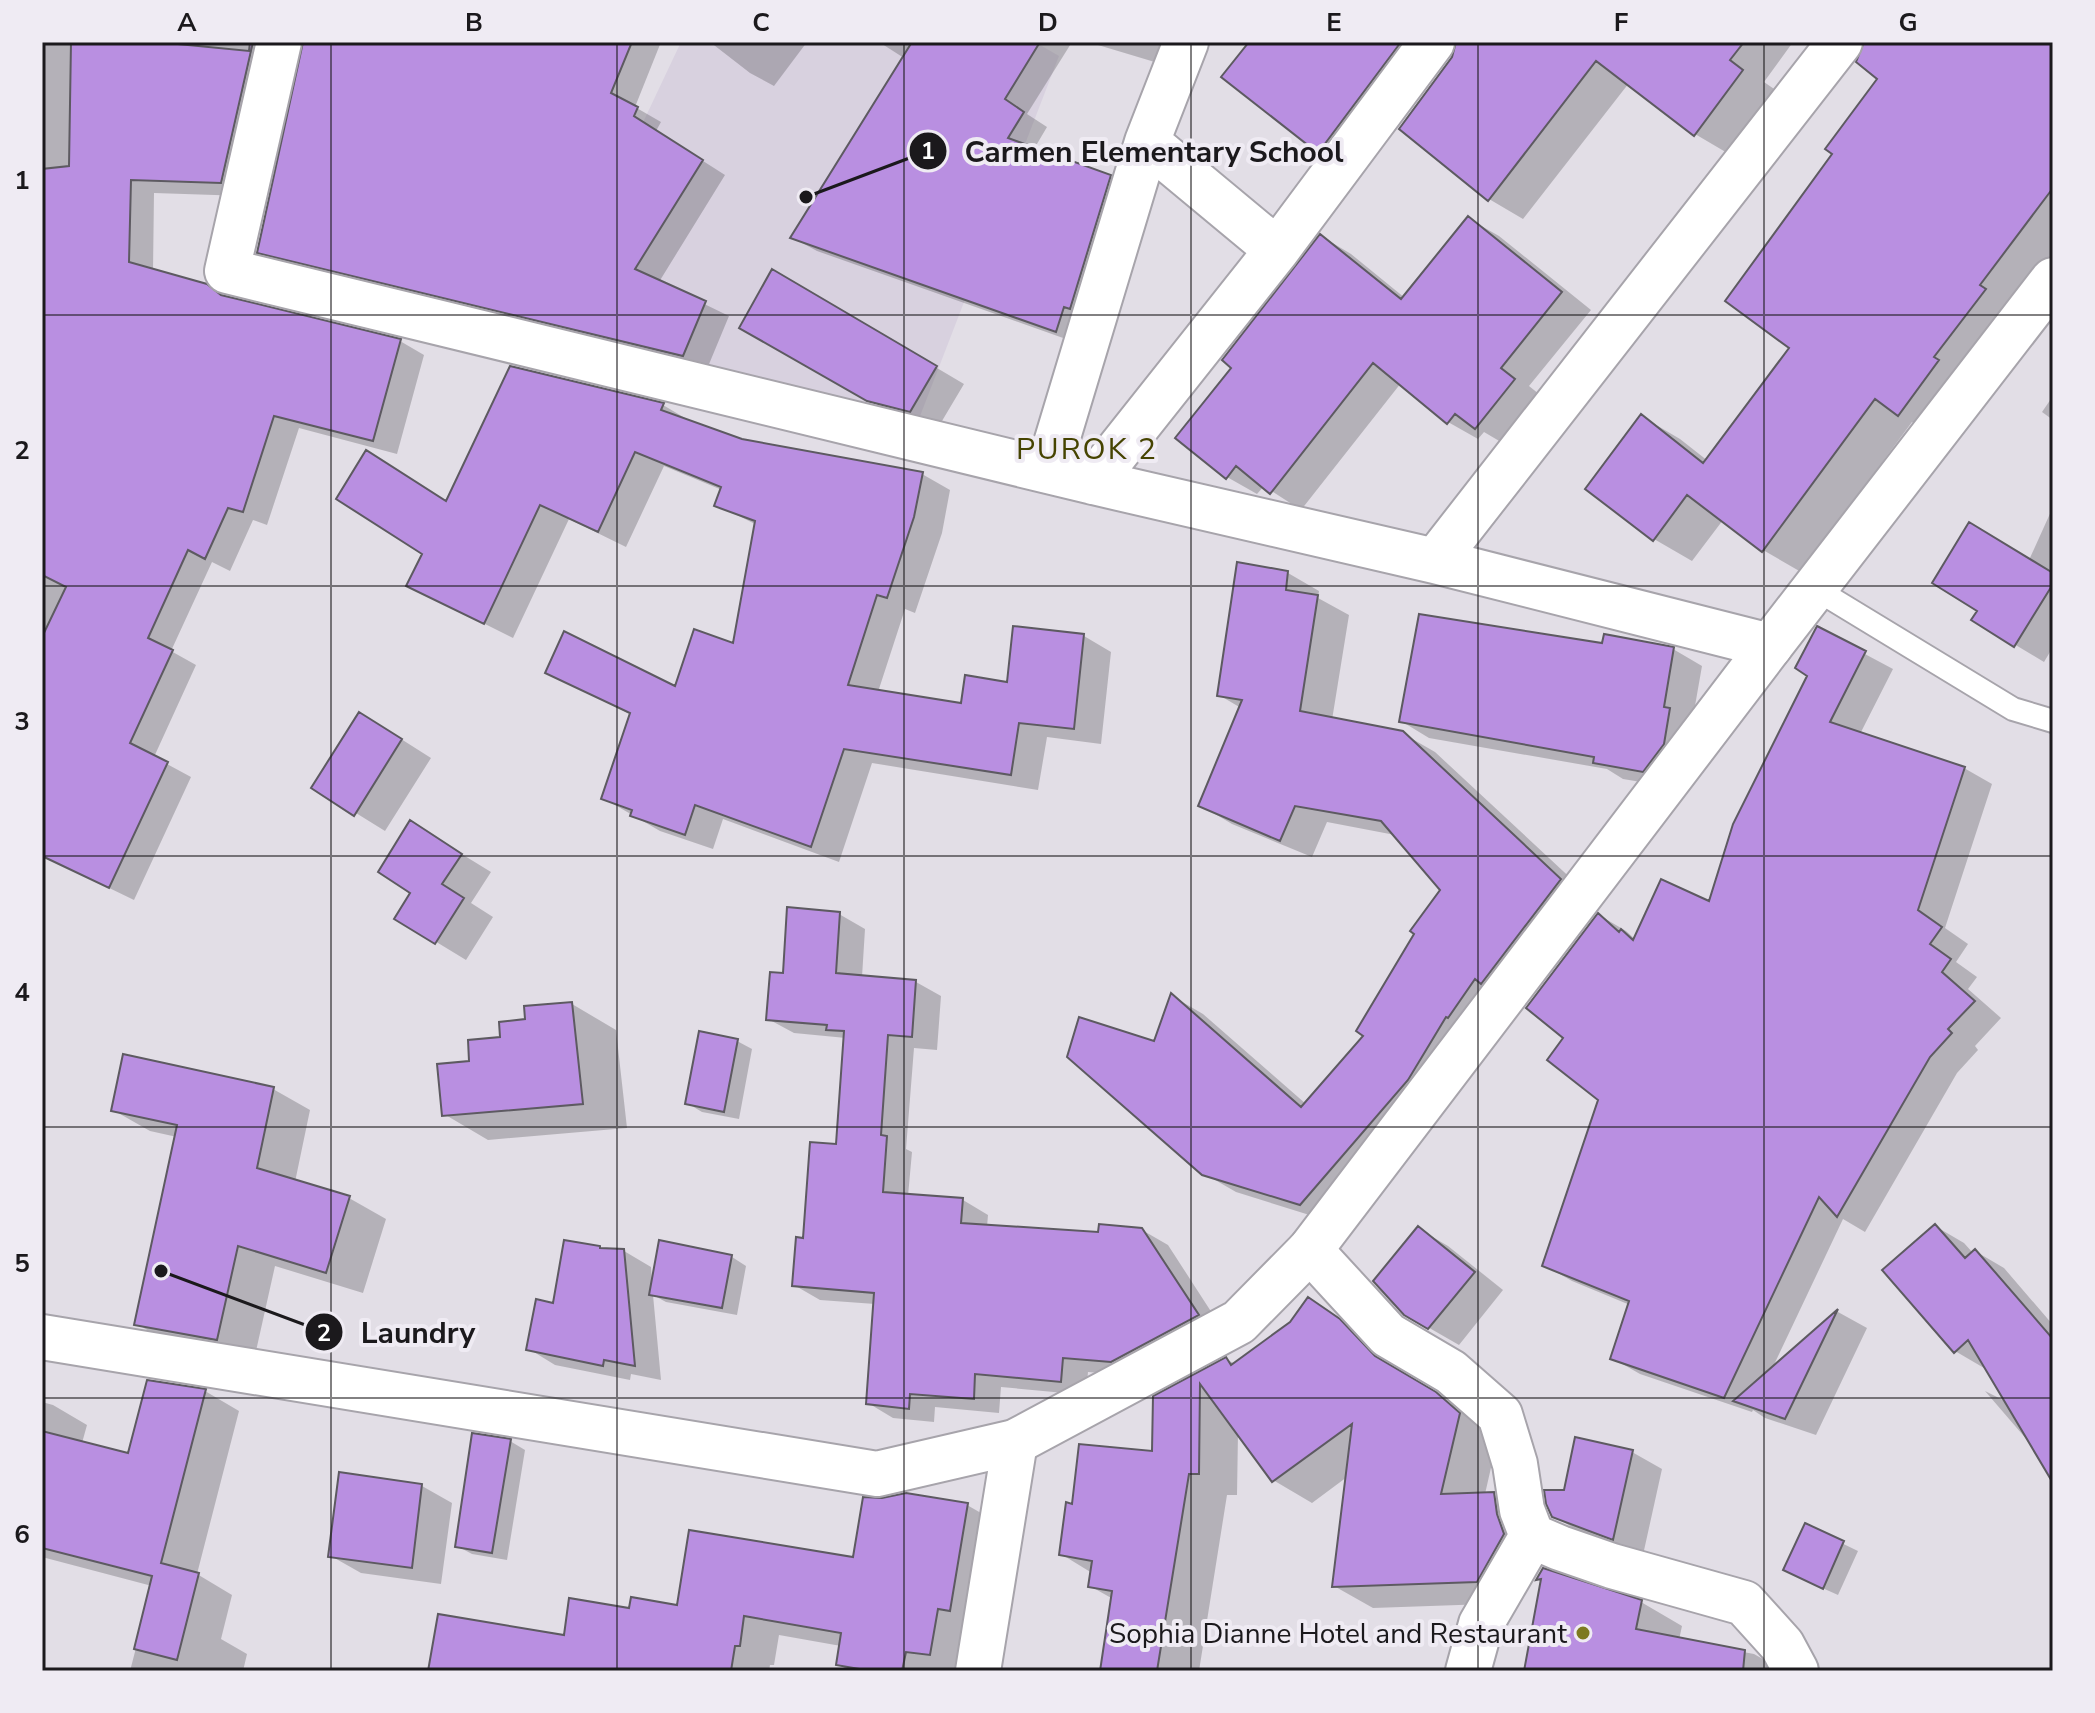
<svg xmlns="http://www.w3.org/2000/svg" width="2095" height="1713" viewBox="0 0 2095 1713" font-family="'Nunito Sans',sans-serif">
<rect width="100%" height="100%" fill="#e2dee6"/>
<path fill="#d8d1df" d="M681 42H1035L1059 56 917 424 541 338Z"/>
<path fill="#0003" d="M42 42H283L245 196 154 193 153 271 206 286 228 299 400 341 424 355 397 454 299 428 267 525 253 520 230 571 212 562 171 651 196 665 154 757 191 777 134 900 72 870 42 805Z
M305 42H661L635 107 661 122 656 131 725 175 659 282 729 316 707 369 283 265 259 252Z
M710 42H807L774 86 750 73Z
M879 42H1072L1027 114 1047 127 1034 149 1110 176 1134 190 1080 344 817 251 793 238 904 58Z
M1088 42H1190L1178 69Z
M1251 42H1453L1354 172 1319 152Z
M1458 42H1793L1764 82 1777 91 1729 154 1695 134 1629 83 1523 219 1489 199 1454 58Z
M1866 42H2053V261L1937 436 1912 422 1801 572 1763 550 1723 520 1692 561 1654 539 1641 416 1680 439 1708 461 1792 347 1835 154 1879 79Z
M1469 219 1499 236 1591 310 1529 386 1544 398 1506 445 1484 432 1478 439 1448 422 1401 383 1301 510 1264 486 1257 494 1227 477 1234 368 1321 236 1351 254 1405 298Z
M773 271 964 384 939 426 897 416 741 328Z
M2053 396V420L2042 412Z
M663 405 690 421 742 441 922 474 950 490 942 533 915 613 905 609 878 692 963 705 1009 684 1084 636 1111 652 1101 744 1047 737 1038 790 872 763 839 862 723 819 713 849 660 831 603 798 631 715 548 672 676 688 735 646 757 525 717 505 722 490 664 466 626 547 569 519 513 638 409 586 448 503Z
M2053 507V647L2044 662 1974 620 2029 560Z
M1288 573 1319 591 1318 598 1349 615 1332 720 1402 733 1435 752 1592 898 1332 1222 1236 1192 1203 1173 1172 996 1203 1014 1306 1104 1366 1035 1442 890 1395 835 1327 822 1312 857 1232 824 1200 805 1241 708 1219 695Z
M1818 629 1893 669 1860 734 1964 768 1992 784 1945 928 1968 944 1956 962 1977 977 1968 989 2001 1018 1975 1046 1978 1050 1957 1073 1865 1232 1843 1219 1772 1369 1838 1312 1867 1328 1816 1435 1765 1418 1753 1410 1752 1412 1640 1374 1612 1358 1630 1305 1572 1281 1544 1265 1601 1100 1566 1038 1599 915 1626 931 1636 940 1711 903 1809 676Z
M1604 646 1673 649 1702 666 1692 723 1671 787 1623 779 1607 769 1429 738 1401 721Z
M390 732 431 758 385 831 314 787Z
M411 823 491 872 471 903 493 917 466 960 397 918 413 893Z
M839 914 865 929 862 977 916 982 941 996 937 1050 914 1048 906 1149 912 1152 908 1196 963 1200 988 1215 987 1227 1100 1234 1142 1230 1168 1245 1223 1330 1137 1376 1088 1372 1086 1395 1001 1387 999 1413 935 1407 934 1422 893 1418 868 1403 875 1304 820 1300 794 1285 805 1240 838 1147 846 1038 794 1033 768 1019 785 975Z
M572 1004 616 1030 627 1128 488 1140 444 1114 471 1063 528 1021Z
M737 1041 752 1049 739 1119 702 1112 687 1103Z
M273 1089 310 1110 295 1182 349 1198 386 1219 363 1293 275 1266 254 1360 173 1345 137 1324 177 1137 150 1131 113 1110Z
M1935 1226 1964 1243 1973 1253 1975 1251 2004 1268 2053 1325V1470L1985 1391 2007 1402 1986 1366 1984 1368 1955 1351Z
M1419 1229 1448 1246 1503 1290 1459 1345 1405 1314Z
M599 1248 624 1251 651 1267 652 1283 732 1257 746 1266 737 1315 666 1302 653 1295 661 1380 631 1374 630 1380 555 1365 529 1349 555 1305Z
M1308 1299 1379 1344 1414 1381 1476 1417 1498 1437 1485 1494H1493L1533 1517 1516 1603 1373 1608 1334 1586 1347 1477 1312 1503 1273 1480 1238 1433 1237 1495H1227L1199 1671H1105L1113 1599 1090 1586 1092 1573 1061 1554 1074 1506 1154 1453 1155 1398 1226 1359 1235 1364 1292 1323Z
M205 1391 239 1411 197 1574 232 1595 221 1639 247 1654 243 1671H130L152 1586 42 1557V1402L53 1405 87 1425 82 1443 130 1456Z
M510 1441 525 1450 507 1560 472 1554 457 1546Z
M1632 1452 1662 1469 1643 1555 1584 1534 1553 1516 1565 1492Z
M422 1486 452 1503 441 1584 361 1573 331 1556Z
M967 1505 1002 1525 965 1671H850L838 1664 841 1646 779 1635 774 1665H770L769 1671H433L565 1637 630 1611 678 1607 855 1560Z
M1806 1526 1858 1551 1838 1595 1800 1578Z
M1543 1570 1641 1602 1682 1626 1679 1640 1754 1654 1784 1671H1526L1543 1582 1538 1579Z"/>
<path fill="#b98fe1" stroke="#5d5a61" stroke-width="2" d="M71 42H157L249 51 250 42H253L221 183 131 180 129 262 207 284 221 295 401 339 373 441 274 416 243 512 228 508 205 559 188 550 148 638 173 650 130 743 168 762 109 888 42 856V637L66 587 42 575V169L69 166Z
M303 42H632L611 93 638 107 634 116 703 160 635 269 706 301 683 356 257 253Z
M912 42H1040L1005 99 1024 112 1008 138 1111 175 1070 309 1064 307 1056 332 790 238Z
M1249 42H1401L1318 153 1221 77Z
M1456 42H1744L1730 60 1743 70 1694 136 1596 61 1488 201 1399 129 1452 57Z
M1864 42H2053V188L1980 285 1986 289 1934 357 1939 360 1898 416 1875 399 1762 552 1687 495 1653 541 1585 489 1641 414 1703 463 1789 348 1725 301 1832 154 1825 149 1877 79 1856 62Z
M1468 216 1562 292 1501 368 1515 379 1475 429 1455 414 1447 424 1373 363 1270 494 1236 466 1226 479 1175 438 1231 368 1222 360 1320 234 1401 299Z
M772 269 937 366 910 412 867 401 739 328Z
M510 366 664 403 661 410 742 439 923 472 914 517 887 598 877 595 848 685 961 703 965 675 1007 682 1013 626 1084 634 1074 729 1019 723 1011 775 844 749 811 847 695 805 685 835 630 816 632 810 601 799 630 713 545 673 564 631 675 686 694 629 733 643 755 521 714 506 721 487 635 452 598 532 540 505 484 624 406 586 422 554 336 499 366 450 446 501Z
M1969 522 2053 573V584L2014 647 1971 620 1977 611 1932 583Z
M1237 562 1288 571 1286 590 1318 595 1300 711 1403 731 1561 879 1481 984 1475 979 1448 1018 1446 1017 1408 1080 1300 1205 1202 1175 1067 1057 1079 1017 1154 1041 1171 993 1301 1107 1363 1036 1356 1031 1414 934 1410 931 1440 890 1381 821 1295 806 1280 841 1198 806 1242 700 1217 696Z
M1419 614 1602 643 1604 634 1674 647 1664 707 1670 708 1664 744 1643 772 1593 763 1594 757 1399 722Z
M1817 626 1866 651 1830 722 1965 767 1918 910 1942 927 1930 944 1951 959 1942 972 1975 1001 1948 1029 1952 1033 1930 1057 1837 1217 1819 1197 1724 1398 1610 1359 1629 1301 1542 1266 1598 1100 1547 1060 1563 1038 1526 1008 1598 913 1619 932 1621 929 1633 940 1661 879 1709 901 1733 824 1807 676 1795 668Z
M359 712 402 739 354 816 311 788Z
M410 820 462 854 442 884 464 898 435 944 394 919 410 893 378 872Z
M787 907 840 912 836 973 916 980 912 1037 888 1035 881 1135 887 1136 883 1192 963 1198 961 1223 1098 1232 1099 1224 1142 1228 1199 1315 1111 1362 1063 1358 1061 1382 975 1374 974 1399 910 1394 909 1409 866 1404 874 1293 792 1286 796 1237 803 1238 810 1142 836 1144 844 1031 826 1030 827 1025 766 1020 770 972 783 973Z
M572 1002 583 1104 442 1116 437 1064 469 1061 468 1040 500 1037 499 1022 525 1019 524 1006Z
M699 1031 738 1039 724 1112 685 1104Z
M123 1054 274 1087 257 1168 350 1196 326 1273 238 1246 217 1340 134 1325 177 1125 111 1111Z
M1935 1224 1965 1258 1975 1249 2053 1339V1483L1968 1340 1954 1353 1882 1270Z
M1418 1226 1475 1272 1428 1329 1404 1315 1373 1281Z
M564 1240 600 1246V1248L624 1249 635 1366 604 1360 603 1366 526 1350 536 1299 553 1303Z
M659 1240 732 1255 722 1308 649 1295Z
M1308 1297 1340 1319 1375 1356 1436 1392 1460 1413 1441 1494 1494 1492 1497 1514 1504 1534 1477 1582 1332 1587 1352 1424 1272 1482 1200 1384 1199 1474H1189L1157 1671H1100L1112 1591 1088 1587 1092 1561 1059 1555 1066 1502 1072 1504 1079 1444 1152 1451 1153 1396 1226 1357 1231 1365 1290 1322Z
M1838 1309 1785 1419 1733 1401Z
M147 1380 206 1389 161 1563 199 1573 177 1660 134 1649 152 1576 42 1548V1431L128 1453Z
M472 1433 511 1439 492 1553 455 1547Z
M1575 1437 1633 1450 1613 1540 1552 1517 1546 1504 1544 1490H1564Z
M339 1472 422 1484 412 1568 328 1557Z
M906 1493 968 1503 950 1611 938 1609 930 1655 906 1652 902 1671H871L836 1665 841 1633 744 1616 740 1646H735L731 1671H428L438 1614 564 1635 569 1598 629 1608 631 1597 677 1605 689 1530 853 1557 863 1497 882 1498Z
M1805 1523 1844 1541 1823 1589 1783 1570Z
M1543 1568 1642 1600 1636 1629 1745 1650 1743 1671H1524L1541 1579 1536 1580Z"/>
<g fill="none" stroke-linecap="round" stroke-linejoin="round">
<g stroke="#a7a4ab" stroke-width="26">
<path id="lane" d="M1814 588 2013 709 2053 721"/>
</g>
<g stroke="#a7a4ab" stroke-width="48">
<path id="street" d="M279 42 227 271 1093 482 1435 561 1770 646
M1186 42 1147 142 1277 250
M1048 470 1147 142
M1093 482 1277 250 1432 42
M1435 561 1840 42
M1310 1250 1388 1335 1451 1372 1500 1415 1515 1464 1522 1510 1532 1536 1560 1548 1612 1566 1744 1603 1782 1645 1796 1671
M978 1671 1015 1442
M1468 1671 1481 1624 1532 1536"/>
</g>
<g stroke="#a7a4ab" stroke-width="48">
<path id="secondary" d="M42 1337 877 1474 1015 1442 1239 1322 1310 1250 1770 646 2053 280"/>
</g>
<use href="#lane" stroke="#fff" stroke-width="22"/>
<use href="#street" stroke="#fff" stroke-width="44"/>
<use href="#secondary" stroke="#fff" stroke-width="44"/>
</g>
<path fill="none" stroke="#1b191c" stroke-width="2" stroke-opacity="0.55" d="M331 42V1671M617 42V1671M904 42V1671M1191 42V1671M1478 42V1671M1764 42V1671M42 315H2053M42 586H2053M42 856H2053M42 1127H2053M42 1398H2053"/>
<circle fill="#7d7a20" stroke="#efebf3" stroke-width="3" cx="1583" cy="1633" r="8"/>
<g text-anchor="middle" stroke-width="8" stroke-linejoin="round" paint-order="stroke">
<g font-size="28" fill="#1b191c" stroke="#efebf3" text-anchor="end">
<text x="1567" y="1643">Sophia Dianne Hotel and Restaurant</text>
</g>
<g font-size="30" letter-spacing="2" fill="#464401" stroke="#efebf3">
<text x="1087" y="459">PUROK 2</text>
</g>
</g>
<path fill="none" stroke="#1b191c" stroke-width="3" d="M806 197L928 151M161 1271L324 1332"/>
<g fill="#1b191c" stroke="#efebf3" stroke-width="3">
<circle cx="806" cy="197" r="8"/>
<circle cx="161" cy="1271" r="8"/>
<circle cx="928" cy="151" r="20"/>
<circle cx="324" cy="1332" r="20"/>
</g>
<g font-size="24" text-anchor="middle" font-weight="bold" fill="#fff">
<text x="928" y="159">1</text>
<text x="324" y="1341">2</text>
</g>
<g font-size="30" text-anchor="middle" font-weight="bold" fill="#1b191c" stroke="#efebf3" stroke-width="8" stroke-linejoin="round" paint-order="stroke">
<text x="1154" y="162">Carmen Elementary School</text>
<text x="418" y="1343">Laundry</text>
</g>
<rect width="2095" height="1713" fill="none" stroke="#efebf3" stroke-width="88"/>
<rect x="44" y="44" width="2007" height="1625" fill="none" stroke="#1b191c" stroke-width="3"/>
<g font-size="26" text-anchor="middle" font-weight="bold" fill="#1b191c">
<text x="187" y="31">A</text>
<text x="474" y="31">B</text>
<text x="761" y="31">C</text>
<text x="1048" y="31">D</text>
<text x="1334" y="31">E</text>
<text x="1621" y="31">F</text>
<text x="1908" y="31">G</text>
<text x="22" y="189">1</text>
<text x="22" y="459">2</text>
<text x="22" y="730">3</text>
<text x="22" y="1001">4</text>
<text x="22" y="1272">5</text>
<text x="22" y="1543">6</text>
</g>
</svg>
